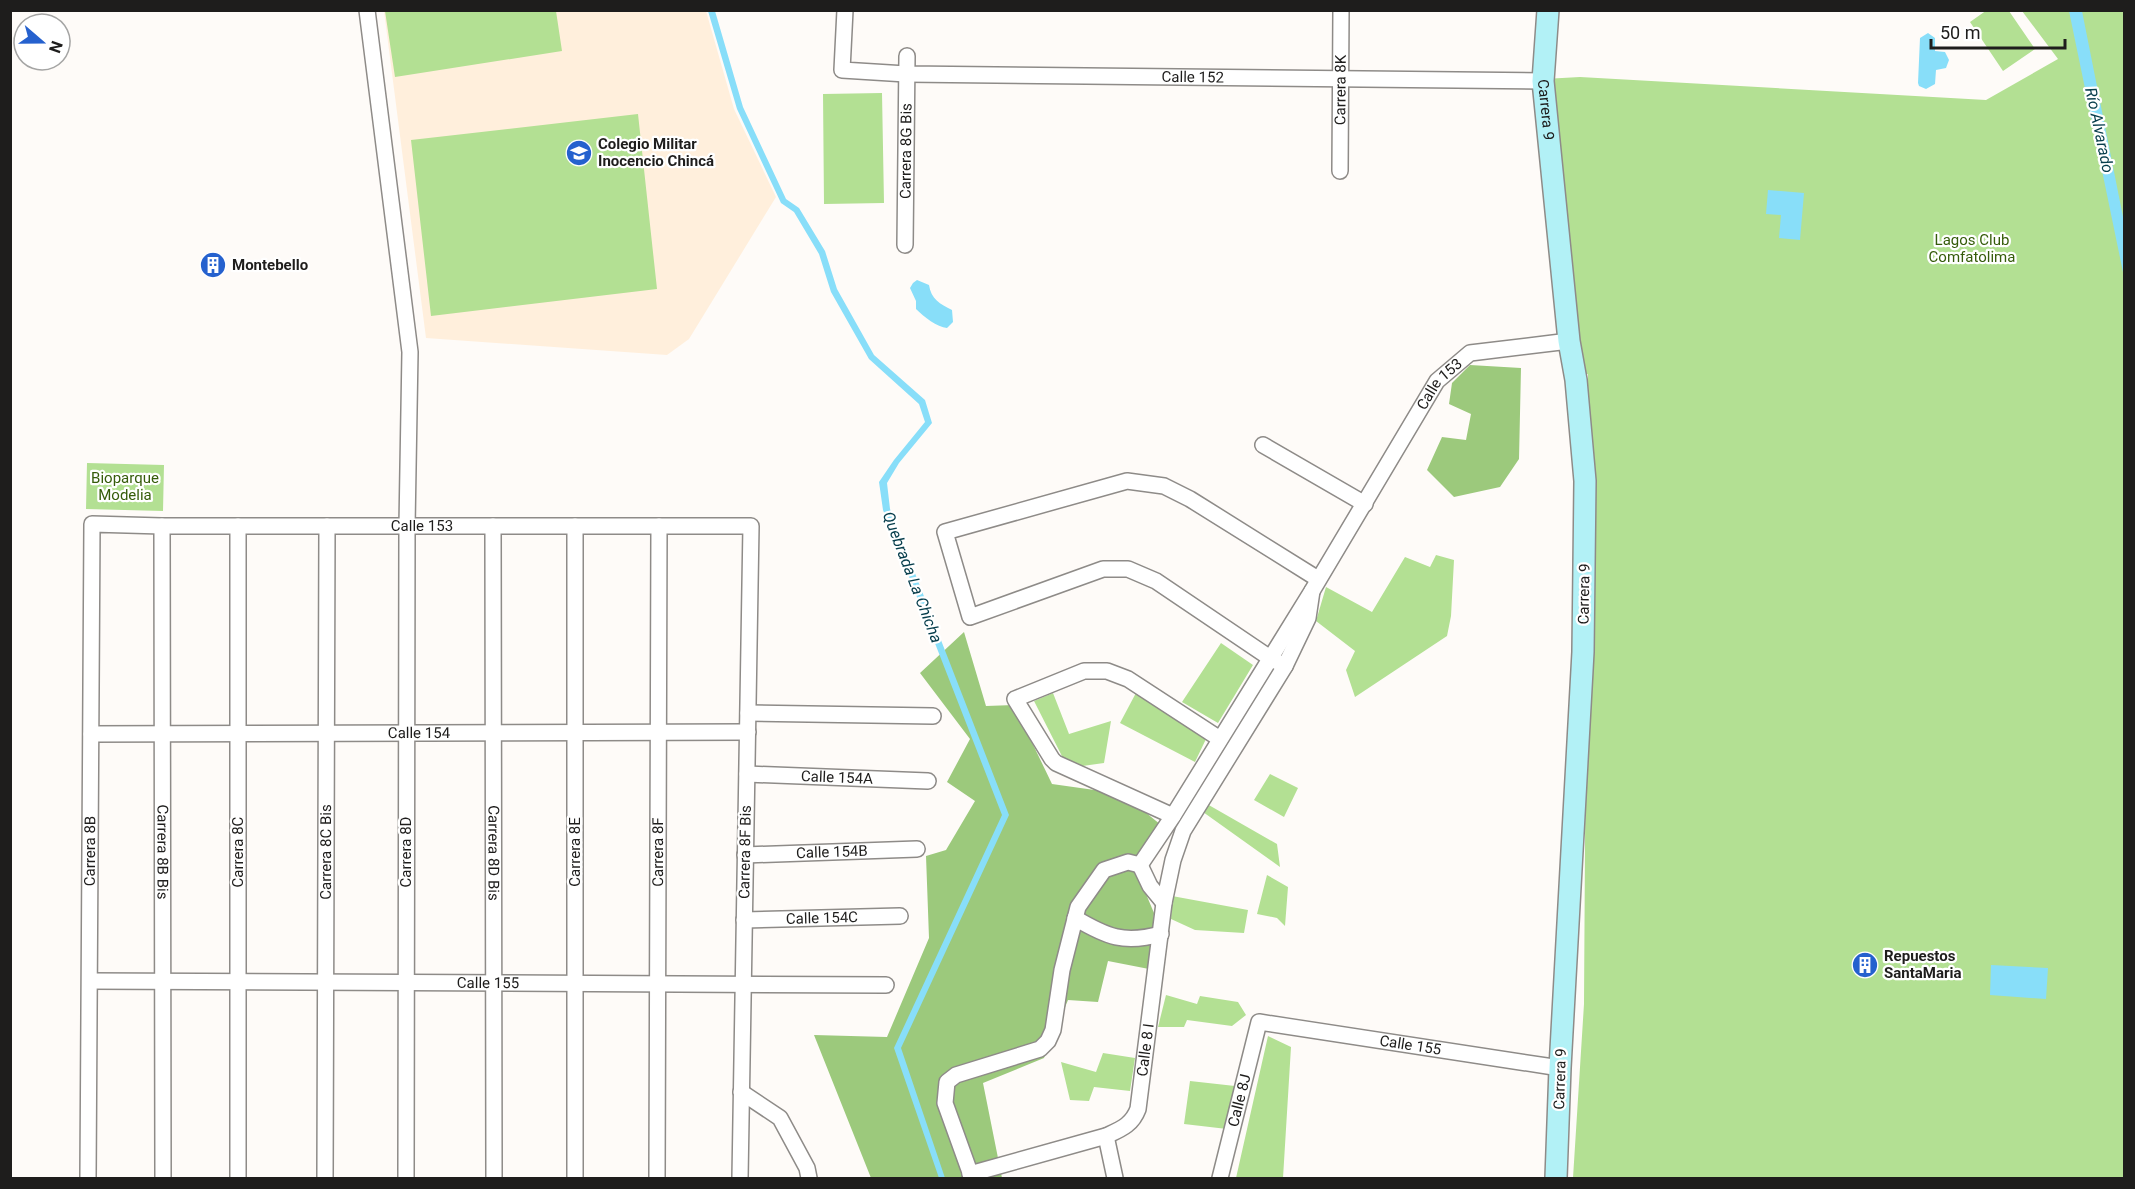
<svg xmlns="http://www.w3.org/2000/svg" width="2135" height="1189" viewBox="0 0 2135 1189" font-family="Roboto,sans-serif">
<rect width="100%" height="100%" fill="#fefbf8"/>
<path fill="#ffefdc" d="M384 11H706L734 109 776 197 689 339 667 355 426 338Z"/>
<path fill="#b3e093" d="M1987 10 2009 11 2035 49 2003 71 1970 22Z
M385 11H556L562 51 395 77Z
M2022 11H2124V1178H1573L1584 1004 1588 374 1578 376 1544 79 1580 77 1986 100 2058 59Z
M882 93 884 203 824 204 823 94Z
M638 114 657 289 431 316 411 140Z
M87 463 164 465 163 511 86 509Z
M1436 555 1454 560 1451 616 1447 636 1355 697 1346 670 1355 651 1316 621 1326 587 1372 612 1405 557 1430 567Z
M1221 643 1253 665 1218 723 1182 702Z
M1137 691 1206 739 1195 762 1120 723Z
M1053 693 1069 734 1111 721 1104 763 1068 768 1034 701Z
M1270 774 1298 788 1284 817 1254 800Z
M1207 804 1277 844 1280 867 1203 812Z
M1267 875 1288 887 1285 926 1277 918 1257 914Z
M1172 896 1248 910 1244 933 1195 930 1171 919Z
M1166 995 1197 1004 1200 996 1238 1002 1246 1015 1232 1026 1187 1020 1184 1027H1158Z
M1268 1036 1291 1047 1283 1178H1236Z
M1103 1053 1135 1058 1130 1091 1094 1087 1089 1101 1070 1100 1061 1062 1096 1072Z
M1190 1081 1235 1086 1227 1129 1184 1124Z"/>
<path fill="#9cc97c" d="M1470 365 1521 368 1519 459 1500 487 1454 497 1427 470 1442 437 1466 440 1471 414 1449 404 1452 383Z
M964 632 986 706 1014 705 1052 784 1123 794 1161 825 1138 875 1154 913 1149 969 1108 961 1098 1002 1068 1000 1044 1058 983 1083 1002 1178H871L814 1035 887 1037 929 938 926 856 946 850 975 801 947 782 970 739 920 673Z"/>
<path fill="#88def9" d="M708 11H715L743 107 786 199 799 208 825 251 837 289 874 355 925 400 932 423 899 463 887 483 890 509 1009 815 901 1048 945 1178H939L894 1048 1002 815 883 510 879 482 894 460 925 422 919 404 869 359 831 292 819 254 794 212 781 203 737 109Z
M2069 11H2082L2124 222V277Z
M1928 33 1935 38V51L1945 52 1949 60 1946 68 1936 70 1935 84 1926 89 1919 86 1918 83 1920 38Z
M1768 190 1804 193 1800 240 1779 238 1781 215 1766 214Z
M917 280 929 285C931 299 940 304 952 310L953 322 947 328C937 327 924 317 916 309V301L910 288 913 283Z
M1991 965 2048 968 2046 999 1990 995Z"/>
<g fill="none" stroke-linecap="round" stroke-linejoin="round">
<g stroke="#8e8b88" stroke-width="18">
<g id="street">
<path d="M367 10 410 352 407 526 406 1178"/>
<path id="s1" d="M845 10 842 70 906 74 1543 81"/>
<path id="s2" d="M1340 171 1341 10"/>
<path id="s3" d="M905 245 907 56"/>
<path d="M1263 445 1365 504"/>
<path id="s4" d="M162 526 163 1178"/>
<path d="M238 526V1178"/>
<path id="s5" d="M493 526 494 1178"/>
<path d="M575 526V1178"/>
<path d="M1285 666 1270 658 1156 581 1128 569H1103L970 617 945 532 1127 481 1164 486 1190 499 1318 579"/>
<path d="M748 713 933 716"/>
<path id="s6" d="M91 734 748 732"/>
<path id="s7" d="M747 774 928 781"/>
<path d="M1173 816 1056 763 1052 759 1015 699 1084 671H1107L1128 679 1220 739"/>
<path id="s8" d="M745 855 917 849"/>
<path id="s9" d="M1140 865 1173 816 1312 591 1437 381 1470 353 1569 341"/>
<path d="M1140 865 1150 886 1164 903"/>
<path d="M1075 918C1107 937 1124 944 1161 934"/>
<path id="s10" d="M744 920 900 916"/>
<path id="s11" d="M90 981 886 985"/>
<path d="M741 1092 780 1118 807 1168 809 1178"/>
<path d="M1106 1136 1115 1178"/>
<path id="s12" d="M970 1174 1106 1136C1121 1129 1132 1125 1138 1109L1164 903 1173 860 1183 831 1285 666 1308 618 1312 591"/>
<path id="s13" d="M88 1178 92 524 162 526H751L740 1178"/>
<path id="s14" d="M325 1178 327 526"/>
<path id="s15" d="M657 1178 659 526"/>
<path d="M972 1178 945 1103 947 1082 956 1075 1040 1049 1048 1041 1053 1030 1062 970 1078 907 1104 870 1128 862 1140 865"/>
<path id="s16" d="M1220 1178 1259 1022 1560 1068"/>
</g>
</g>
<g stroke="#8e8b88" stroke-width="24">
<g id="secondary">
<path id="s17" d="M1548 10 1543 81 1569 341 1576 380 1585 481 1583 652 1560 1068 1556 1178"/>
</g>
</g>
<use href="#street" stroke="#fff" stroke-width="15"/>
<use href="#secondary" stroke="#b2f1f6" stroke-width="21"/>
</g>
<defs>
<g id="school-disc" transform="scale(1.35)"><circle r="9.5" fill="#2561ce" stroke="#fff"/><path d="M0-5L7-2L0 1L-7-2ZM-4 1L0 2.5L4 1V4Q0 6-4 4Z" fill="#fff"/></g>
<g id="building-disc" transform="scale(1.35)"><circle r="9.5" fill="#2561ce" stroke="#fff"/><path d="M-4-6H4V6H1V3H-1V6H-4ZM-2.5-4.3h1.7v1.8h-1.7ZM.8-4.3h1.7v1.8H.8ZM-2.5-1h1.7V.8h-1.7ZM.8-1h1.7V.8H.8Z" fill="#fff"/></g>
</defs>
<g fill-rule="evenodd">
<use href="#school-disc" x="579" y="153"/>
<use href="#building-disc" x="213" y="265"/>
<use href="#building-disc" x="1865" y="965"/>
</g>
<g text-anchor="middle" stroke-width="4.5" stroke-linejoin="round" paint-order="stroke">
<g font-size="15" fill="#1e1d1c" stroke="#fff">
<text dy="5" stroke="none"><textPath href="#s1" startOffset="411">Calle 152</textPath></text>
<text dy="5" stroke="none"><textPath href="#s2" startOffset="81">Carrera 8K</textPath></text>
<text dy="5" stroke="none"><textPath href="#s17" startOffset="100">Carrera 9</textPath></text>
<text dy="5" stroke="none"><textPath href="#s3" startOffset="94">Carrera 8G Bis</textPath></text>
<text dy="5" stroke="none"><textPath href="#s9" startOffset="567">Calle 153</textPath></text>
<text dy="5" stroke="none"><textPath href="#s13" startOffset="984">Calle 153</textPath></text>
<text transform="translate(1584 594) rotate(-89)" y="5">Carrera 9</text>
<text dy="5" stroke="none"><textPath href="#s6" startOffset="328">Calle 154</textPath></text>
<text dy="5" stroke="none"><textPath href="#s7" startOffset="90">Calle 154A</textPath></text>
<text dy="5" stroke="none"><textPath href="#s13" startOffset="327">Carrera 8B</textPath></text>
<text dy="5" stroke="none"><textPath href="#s4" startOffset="326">Carrera 8B Bis</textPath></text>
<text transform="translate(238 852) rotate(-90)" y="5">Carrera 8C</text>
<text dy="5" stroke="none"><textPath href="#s14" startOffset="326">Carrera 8C Bis</textPath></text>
<text transform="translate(406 852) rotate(-90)" y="5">Carrera 8D</text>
<text dy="5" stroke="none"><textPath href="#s5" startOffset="327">Carrera 8D Bis</textPath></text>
<text transform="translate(575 852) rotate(-90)" y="5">Carrera 8E</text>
<text dy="5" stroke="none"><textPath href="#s15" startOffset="326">Carrera 8F</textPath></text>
<text transform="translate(745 852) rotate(-89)" y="5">Carrera 8F Bis</text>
<text dy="5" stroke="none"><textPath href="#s8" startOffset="87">Calle 154B</textPath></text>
<text dy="5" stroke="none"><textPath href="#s10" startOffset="78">Calle 154C</textPath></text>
<text dy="5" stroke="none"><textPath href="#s11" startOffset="398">Calle 155</textPath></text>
<text dy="5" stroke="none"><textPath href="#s16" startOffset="314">Calle 155</textPath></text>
<text dy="5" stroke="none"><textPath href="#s12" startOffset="244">Calle 8 I</textPath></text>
<text transform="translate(1560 1079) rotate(-88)" y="5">Carrera 9</text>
<text dy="5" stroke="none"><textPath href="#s16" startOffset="80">Calle 8J</textPath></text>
</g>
<g font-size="15" font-weight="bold" fill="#1e1d1c" stroke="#fff" text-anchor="start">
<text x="598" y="149">Colegio Militar<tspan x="598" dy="17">Inocencio Chincá</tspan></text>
<text x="232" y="270">Montebello</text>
<text x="1884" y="961">Repuestos<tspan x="1884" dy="17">SantaMaria</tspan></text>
</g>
<g font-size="15" fill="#355c0a" stroke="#fff">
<text x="1972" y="245">Lagos Club<tspan x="1972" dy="17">Comfatolima</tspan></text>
<text x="125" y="483">Bioparque<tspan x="125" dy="17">Modelia</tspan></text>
</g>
<g font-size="16" font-style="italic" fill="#063d4b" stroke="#fff">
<text transform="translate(2100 130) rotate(78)" y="6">Río Alvarado</text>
<text transform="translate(913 577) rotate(69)" y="6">Quebrada La Chicha</text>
</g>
</g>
<rect width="2135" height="1189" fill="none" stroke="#1e1d1c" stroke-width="24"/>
<g transform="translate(42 42) rotate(110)"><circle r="28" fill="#ffffff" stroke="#a5a5a4" stroke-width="1.5"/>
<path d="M0-4.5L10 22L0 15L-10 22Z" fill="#2561ce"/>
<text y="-9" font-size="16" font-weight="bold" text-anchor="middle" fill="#1e1d1c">N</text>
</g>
<path d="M1931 39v9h134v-9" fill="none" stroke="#1e1d1c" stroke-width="3"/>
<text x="1940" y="39" font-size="18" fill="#1e1d1c" stroke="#ffffff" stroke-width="4.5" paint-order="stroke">50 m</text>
</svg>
